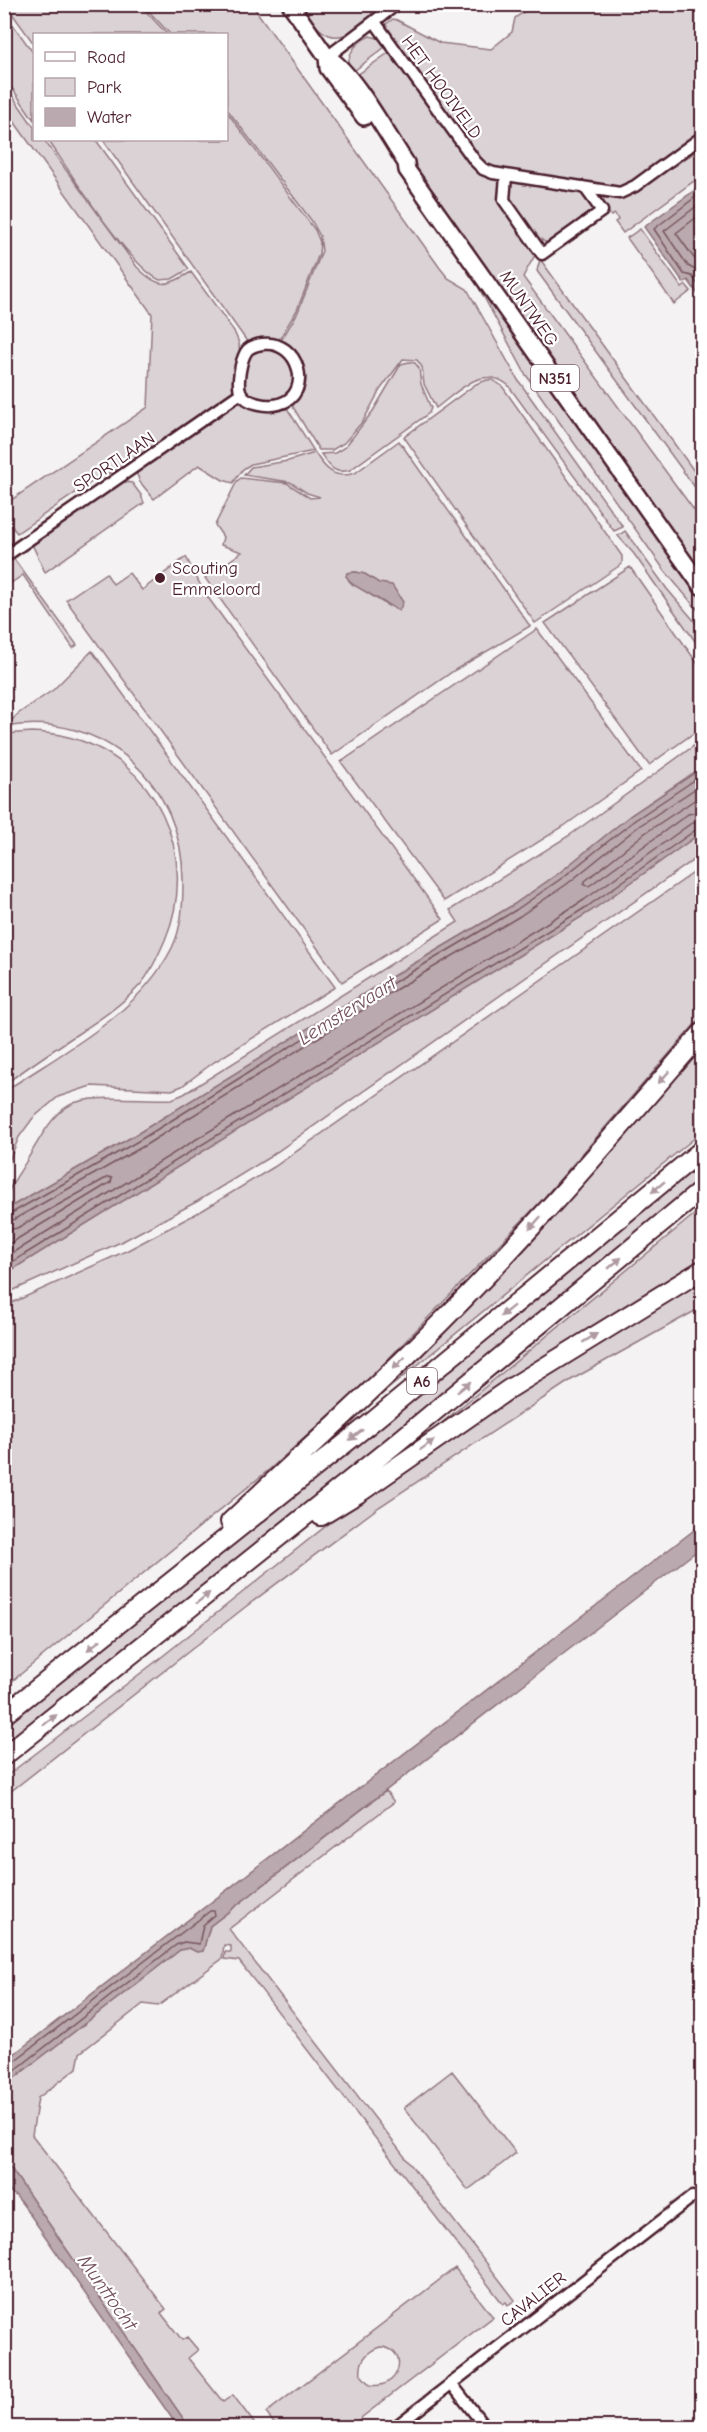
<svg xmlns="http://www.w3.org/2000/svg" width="707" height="2432" viewBox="0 0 707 2432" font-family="'Comic Neue',sans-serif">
<rect width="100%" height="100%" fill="#f4f2f2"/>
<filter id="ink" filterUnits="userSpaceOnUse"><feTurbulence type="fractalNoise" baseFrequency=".0167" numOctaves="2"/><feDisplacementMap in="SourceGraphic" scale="12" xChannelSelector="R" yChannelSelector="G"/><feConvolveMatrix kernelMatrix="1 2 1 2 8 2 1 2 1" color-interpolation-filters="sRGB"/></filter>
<g filter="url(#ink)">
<path fill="#dbd2d5" stroke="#927880" stroke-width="1.5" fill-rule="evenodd" d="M374 4C374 22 346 41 329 35 316 30 308 15 300 5Z
M6 5H140L167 34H34V44Z
M143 5H252L440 268 448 278 467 289 518 380 623 527 614 531 508 385C481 364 458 392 436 408L424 384 422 367 417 360 403 359 380 390 363 421 344 443 332 450H319L293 407 292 401 302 373 279 344 298 312 322 251 320 236 311 220 227 109 226 34H170Z
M525 5H702V131L630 184 612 188 579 180 501 170 489 167 480 159 389 35 386 24 393 19 397 20 440 43 491 49 512 32 515 18 525 11Z
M4 12 34 54V120L5 78Z
M370 36 381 39 385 47 350 74C345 56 354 43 370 36Z
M387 54H393L482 174 500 181V203L536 253 523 277 702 521V574L353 78Z
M5 85 34 127V140H44L137 267C158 288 166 288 191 272L234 331 239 343 240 358 235 389 231 395 195 422 118 469 96 479 17 533 5 518 4 505 148 407 152 314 5 109Z
M227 112 315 230 320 242 319 254 297 310 277 343H249L246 340 103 140H226Z
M48 140H96L189 269 172 279 160 280C130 268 69 170 48 140Z
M702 143V146L688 157 702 147V175L623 233 615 222 618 220 615 214 611 216 602 203 604 198 622 197 634 193Z
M511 182 579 193 587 197 595 210 551 242H545L534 234 508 198Z
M640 229 682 288 686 285 691 291 674 304 627 238Z
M540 259 702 482V497L537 271Z
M473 277 702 600V615L665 571 526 375Z
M270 346 293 361 294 386 282 400C241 400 238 392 249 354Z
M409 362 415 363 419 368 421 384 431 408 429 413 350 470C334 475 329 466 321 454L335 453 345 447 373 411 401 364Z
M487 380H493L502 386 622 556V563L619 566 535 623 404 437 476 384Z
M237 402 281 405 287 408 314 451 251 464 243 469 233 483 223 480 199 465 154 499 140 482 136 472Z
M399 441 530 626 455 670 332 755 205 578 242 552 221 545 223 537 215 525 237 481 241 478 287 483 310 498 320 497 307 493 290 482 244 475 251 467 288 461 315 453C325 469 335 480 355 473ZM356 572C376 576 381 588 388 606L349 581 347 573Z
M119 481 132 483 141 495 144 503 45 572 31 542Z
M625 531 667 589 702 630V651L634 554 618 536Z
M186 557 204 592 443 919 342 982 66 600 106 573 113 584 129 573 142 590Z
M14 559 77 645 73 648 23 575 5 587V566Z
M630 567 702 670V727L649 765 545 623Z
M537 629 641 771 564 826 444 901 341 762Z
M92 651 335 987 214 1062 182 1086 172 1090 91 1086 58 1097 33 1118 19 1137 5 1171V1091C64 1051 138 1015 172 948 182 927 183 905 183 882 184 784 103 709 5 727V723L10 722 19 713 53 690Z
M32 732C43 733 54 733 64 736 156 756 201 856 165 940 158 955 152 971 141 984 123 1004 99 1020 76 1035 52 1051 28 1067 5 1084V734Z
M702 740V767L631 815 559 873 513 905 383 982 137 1134 5 1210C4 1191 18 1176 27 1160 38 1142 51 1115 70 1105 90 1093 146 1101 172 1099L184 1094 458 922 450 910 570 835Z
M702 832V854L268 1158 198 1201 123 1241 5 1294V1274L591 911Z
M702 867V1016L541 1201 363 1385 271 1468 5 1687V1306L128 1250 203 1210 274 1167Z
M702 1034V1132L310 1453Z
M702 1160V1179L298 1511 5 1745 4 1726 289 1499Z
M702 1208V1264L399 1458Z
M702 1277V1307L571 1380 379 1507 244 1608 5 1796V1777L154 1663 356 1502 504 1400Z
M386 1791 394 1802 229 1929 515 2300 508 2305 506 2302 503 2304 239 1961 224 1959 225 1952H231V1946L224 1945 222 1959 158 2006 143 2004 80 2053 77 2068 38 2098 32 2135 166 2309 161 2313 182 2340 187 2337 198 2350 188 2358 223 2402 233 2395 257 2427H189L5 2160 4 2077 13 2079 180 1950 189 1948 197 1952 203 1951 210 1926Z
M452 2071 516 2153 468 2190 404 2108Z
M455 2268 493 2317 349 2427H277L266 2413ZM380 2347C411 2348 400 2391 370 2385L361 2375C359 2361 367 2351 380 2347Z"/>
<path fill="#baa9ae" stroke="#8d727a" stroke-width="1.5" d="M702 185V300L688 280 684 283 644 227Z
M356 572 365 574 379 583 392 585 403 602 399 611 352 584 346 576 347 573Z
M702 768V832L591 911 5 1274V1210L137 1134 383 982 513 905 559 873 631 815Z
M702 1524V1547L210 1926 203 1951 197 1952 189 1948 180 1950 13 2079 5 2077V2061Z
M4 2160H5L189 2427H178L24 2206 16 2196 5 2188Z"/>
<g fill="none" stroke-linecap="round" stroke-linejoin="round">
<path stroke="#77565f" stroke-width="1.5" d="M702 192 654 229 684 274 692 276 702 290
M702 202 664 231 688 266 697 271 702 277
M702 213 676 233 694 258 702 263
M702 795 645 833 585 881 584 885 589 886 688 814 702 811
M4 1214H10L140 1140 386 987 516 910 562 878 635 820 702 775
M4 1222 13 1220 144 1146 390 993 520 916 567 884 639 826 702 784
M4 1231 17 1228 108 1177 112 1178 111 1182 4 1247
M4 1258 584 900 693 822 702 820
M4 1267 588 906 697 829 702 827
M210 1911H214L215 1915 203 1925 199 1944 184 1942 176 1945 14 2071 8 2070 9 2065Z"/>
<g stroke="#4a1f2b" stroke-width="15">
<path id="street" d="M375 22 475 161 483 169 493 173 620 193 635 186 702 137
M327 57 397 4
M506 176 504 200 542 254 602 211 586 189
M262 344C300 339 314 395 279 404 268 407 247 404 241 393 236 385 241 360 246 352 249 347 256 345 262 344Z
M4 557 241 393
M451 2383 486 2428
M394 2428 692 2197"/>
</g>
<g stroke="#4a1f2b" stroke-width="20">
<path id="primary" d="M290 4 327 57 328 68 364 117
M327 57C352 70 389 138 406 163L407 170 702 587"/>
</g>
<g stroke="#4a1f2b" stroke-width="22">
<path id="highway" d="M321 1516 362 1491 509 1389 702 1270
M230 1522C293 1462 359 1404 421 1342 521 1244 611 1138 702 1033
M4 1715 372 1422 702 1150
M4 1756 394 1445 702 1190"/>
</g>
<use href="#street" stroke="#fff" stroke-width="10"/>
<use href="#primary" stroke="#fff" stroke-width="15"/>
<use href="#highway" stroke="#fff" stroke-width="18"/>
</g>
<defs><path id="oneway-solid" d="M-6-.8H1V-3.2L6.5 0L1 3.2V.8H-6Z" transform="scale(1.5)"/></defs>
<g fill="#ae9aa0">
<use href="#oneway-solid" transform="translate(664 1077) rotate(132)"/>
<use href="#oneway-solid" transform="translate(658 1187) rotate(140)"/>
<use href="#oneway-solid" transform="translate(535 1223) rotate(132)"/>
<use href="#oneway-solid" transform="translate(615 1263) rotate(-40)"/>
<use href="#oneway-solid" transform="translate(507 1311) rotate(141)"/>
<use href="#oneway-solid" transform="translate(590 1338) rotate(-31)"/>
<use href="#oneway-solid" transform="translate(399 1363) rotate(136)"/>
<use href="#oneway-solid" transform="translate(464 1387) rotate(-39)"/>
<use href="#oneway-solid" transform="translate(356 1435) rotate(142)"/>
<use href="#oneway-solid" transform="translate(427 1445) rotate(-35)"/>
<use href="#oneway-solid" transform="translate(203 1598) rotate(-39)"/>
<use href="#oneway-solid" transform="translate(94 1645) rotate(142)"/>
<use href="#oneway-solid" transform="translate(50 1720) rotate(-38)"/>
</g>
</g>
<circle fill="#4a1f2b" stroke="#fff" stroke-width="2" cx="160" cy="578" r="6"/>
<g text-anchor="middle" stroke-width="4.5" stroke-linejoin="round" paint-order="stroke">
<g fill="#fff" stroke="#80626b" stroke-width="1.5">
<rect x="531" y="365" width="48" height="26" rx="4.5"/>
<rect x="407" y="1368" width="30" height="26" rx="4.5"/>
</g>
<g font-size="16" font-weight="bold" fill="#4a1f2b">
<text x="555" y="384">N351</text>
<text x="422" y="1387">A6</text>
</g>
<g font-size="18" fill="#4a1f2b" stroke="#fff">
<text transform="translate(442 87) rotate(54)" y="6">HET HOOIVELD</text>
<text transform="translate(529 308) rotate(55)" y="6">MUNTWEG</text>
<text transform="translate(114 462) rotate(-34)" y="6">SPORTLAAN</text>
<text transform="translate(533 2299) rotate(-38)" y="6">CAVALIER</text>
</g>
<g font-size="18" fill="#4a1f2b" stroke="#fff" text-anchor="start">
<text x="172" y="574">Scouting<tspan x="172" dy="21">Emmeloord</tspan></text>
</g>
<g font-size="20" font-style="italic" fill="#714f59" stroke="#fff">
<text transform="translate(347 1010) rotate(-32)" y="7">Lemstervaart</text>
<text transform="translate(108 2292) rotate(55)" y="7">Munttocht</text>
</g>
</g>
<rect width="707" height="2432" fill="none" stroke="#fff" stroke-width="24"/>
<rect x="12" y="12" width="683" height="2408" fill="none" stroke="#4a1f2b" stroke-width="2" filter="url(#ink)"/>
<rect x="33" y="33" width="195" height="108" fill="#ffffff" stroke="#b7a5aa" stroke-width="1.5"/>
<rect x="45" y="52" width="30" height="9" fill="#ffffff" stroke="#b7a5aa" stroke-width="1.5"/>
<text x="87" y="63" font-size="18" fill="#4a1f2b">Road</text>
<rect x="45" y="78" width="30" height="18" fill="#dbd2d5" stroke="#b7a5aa" stroke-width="1.5"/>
<text x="87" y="93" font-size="18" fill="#4a1f2b">Park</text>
<rect x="45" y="108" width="30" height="18" fill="#baa9ae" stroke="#b7a5aa" stroke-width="1.5"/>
<text x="87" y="123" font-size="18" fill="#4a1f2b">Water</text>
</svg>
